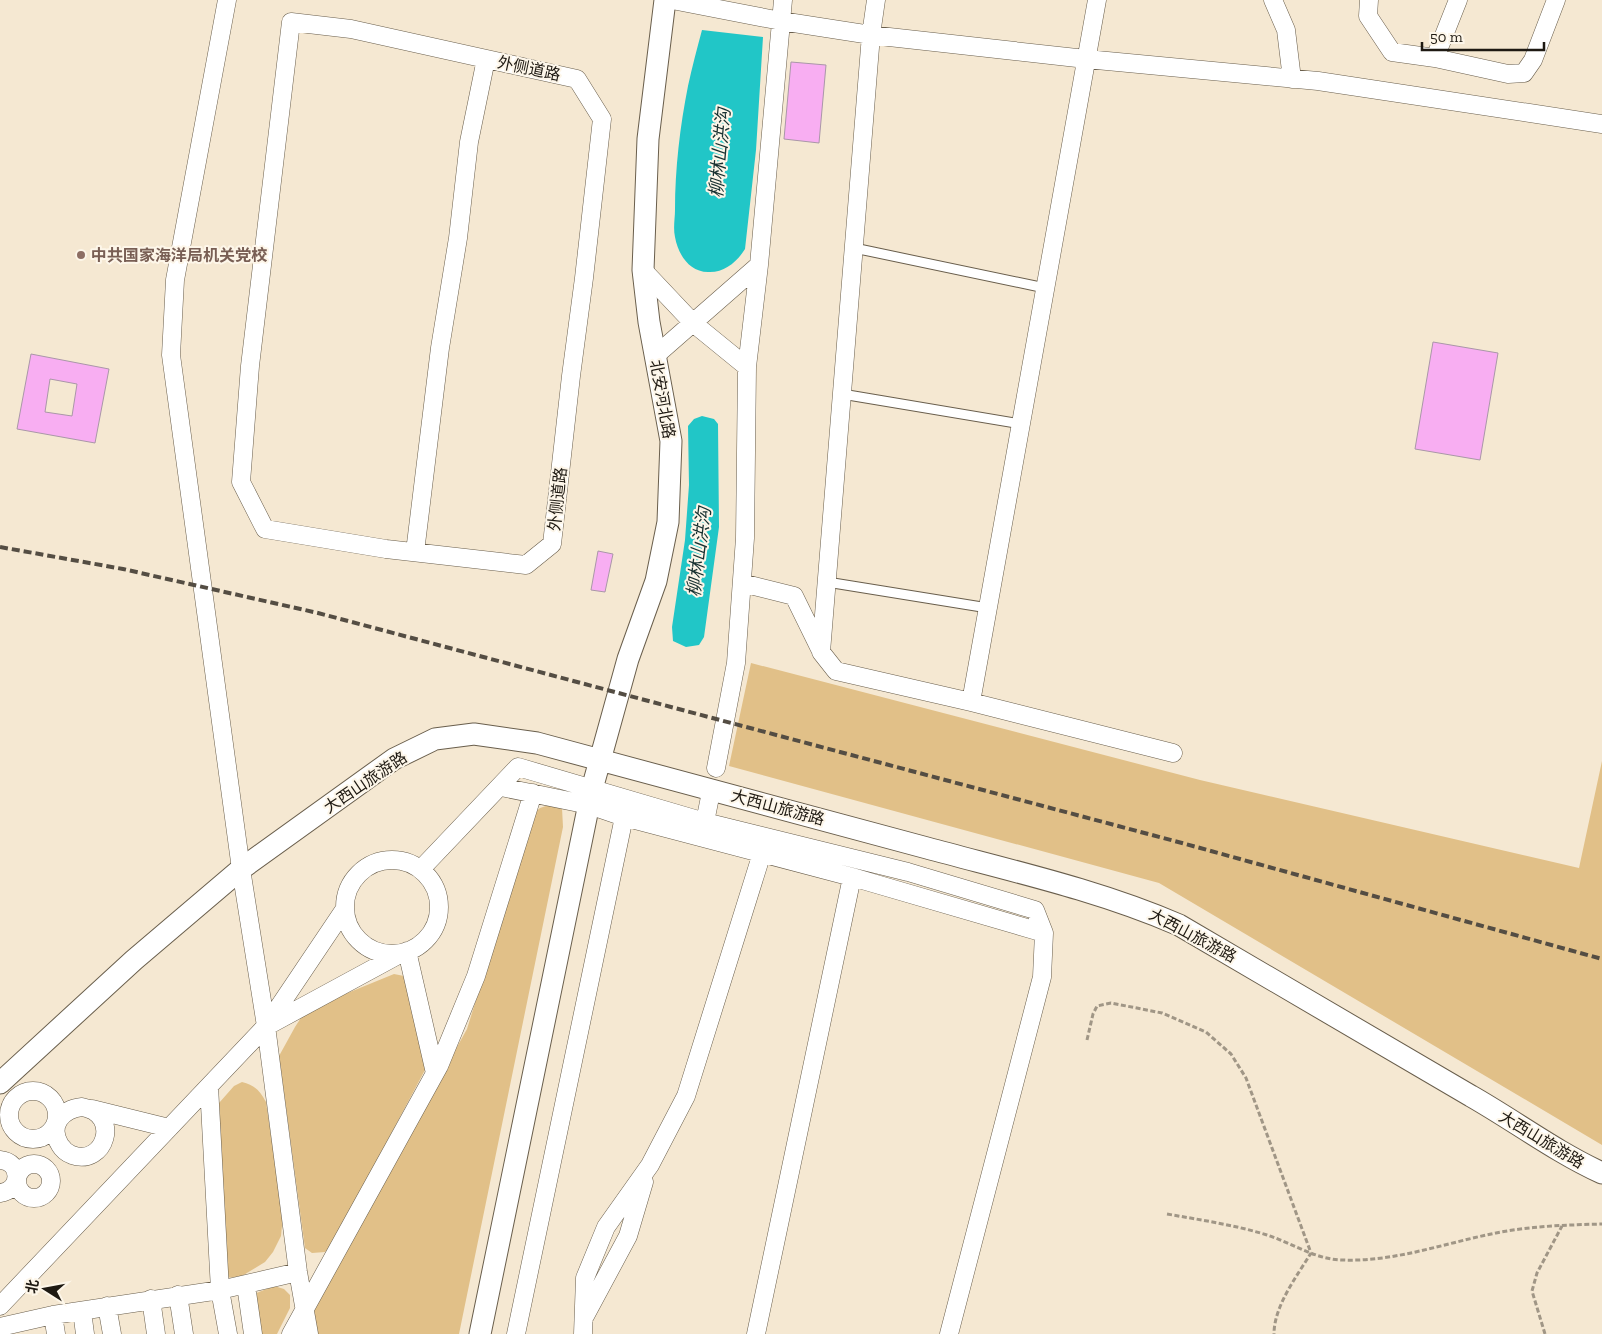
<svg xmlns="http://www.w3.org/2000/svg" width="1602" height="1334" viewBox="0 0 1602 1334" font-family="'Zilla Slab','Noto Sans SC',serif">
<rect width="100%" height="100%" fill="#f5e8d2"/>
<path fill="#e1c088" d="M751 663 1200 780 1579 868 1602 761V1145L1159 883 729 766Z
M549 805 562 808 563 827 459 1334H318L313 1305 467 1029 534 813 540 808Z
M394 974 404 976 426 1068 333 1243 325 1252 312 1253 305 1248 279 1056 295 1027 306 1010Z
M242 1082C255 1085 260 1091 266 1102L283 1215 281 1236 273 1252 265 1262 242 1276 226 1278 219 1103 234 1086Z
M274 1286 284 1289 290 1295V1308L277 1334H259L254 1294Z"/>
<path fill="#21c6c7" d="M702 30 763 37 756 150 745 249C737 262 724 273 708 272 689 272 678 254 675 237 673 228 675 218 675 210 675 169 680 126 688 86 692 67 697 49 702 30Z
M702 416 714 419 718 424 719 527 704 637 699 645 686 647 673 641 672 627 685 540 689 485 688 426 694 419Z"/>
<path fill="#f8aef2" stroke="#aa97a8" fill-rule="evenodd" d="M791 62 826 65 819 143 784 139Z
M1433 342 1498 353 1480 460 1415 449Z
M31 354 109 369 95 443 17 429ZM50 379 77 384 72 416 45 412Z
M598 551 613 554 605 592 591 590Z"/>
<g fill="none" stroke-linecap="round" stroke-linejoin="round">
<g stroke="#695e4c" stroke-width="11">
<path id="service" d="M854 248 1045 288
M842 394 1021 424
M827 582 988 608"/>
</g>
<g stroke="#695e4c" stroke-width="19">
<path id="minor" d="M227 0 175 280 171 355 241 869 266 1026 298 1272 309 1334
M672 0 781 21 871 35 1086 59 1318 81 1602 124
M876 0 871 35 821 652 836 671 971 702 1173 753
M1273 0 1286 30 1292 79
M1369 0 1368 16 1392 52 1435 58 1508 74 1524 73 1533 60 1556 0
M291 22 351 29 577 79 602 119 584 278 571 376 552 544 526 565 386 549 265 529 241 482 250 366Z
M1435 58 1458 0
M643 270 693 323 747 367
M655 356 759 265
M415 552 440 348 458 238 469 142 486 59
M742 583 794 596 821 651
M971 702 1097 0
M716 768 736 663 745 538 747 367 759 265 783 0
M501 787 589 805 624 817 852 877 1044 933
M705 822 710 797
M345 907a47 47 0 1 1 94 0a47 47 0 1 1-94 0Z
M421 869 518 767 705 822 908 872 1035 910 1044 933 1042 977 949 1334
M407 951 435 1073
M269 1025 400 954
M209 1086 220 1290 228 1334
M9 1115a24 24 0 1 1 48 0a24 24 0 1 1-48 0Z
M82 1107C122 1114 105 1167 72 1155 67 1153 63 1150 60 1145 48 1126 62 1109 82 1107Z
M92 1109 169 1128
M0 1160C22 1162 22 1190 0 1193
M17 1181a17 17 0 1 1 34 0a17 17 0 1 1-34 0Z
M246 1285 253 1334
M178 1295 184 1334
M151 1299 156 1334
M0 1306 266 1026 344 910
M107 1306 112 1334
M82 1311 85 1334
M53 1315 56 1334
M585 1316 628 1236 644 1182
M0 1327 53 1315 220 1290 298 1272
M291 1334 439 1066 476 976 533 793
M516 1334 624 817
M583 1334 585 1278 606 1227 650 1165 686 1096 762 853
M756 1334 852 877"/>
</g>
<g stroke="#695e4c" stroke-width="23">
<path id="tertiary" d="M0 1083 134 960 241 869 394 759 435 739 474 734 537 743C667 778 797 813 927 848 1012 871 1098 890 1179 925 1277 982 1374 1039 1471 1096 1515 1121 1556 1152 1602 1173
M480 1334 592 789 628 659 656 581 668 522 671 441 649 322 643 270 648 139 665 0"/>
</g>
<path stroke="#a09686" stroke-width="3" stroke-dasharray="5 2.5" stroke-linecap="butt" d="M1087 1040 1093 1014 1097 1006 1111 1003 1162 1013 1206 1032 1231 1054 1246 1078 1311 1253C1297 1276 1274 1306 1274 1334
M1167 1214C1201 1220 1235 1225 1267 1235 1292 1243 1316 1260 1343 1260 1395 1262 1445 1243 1496 1233 1531 1226 1566 1225 1602 1224
M1545 1334 1532 1291 1537 1273 1562 1226"/>
<use href="#service" stroke="#fff" stroke-width="9"/>
<use href="#minor" stroke="#fff" stroke-width="18"/>
<use href="#tertiary" stroke="#fff" stroke-width="21"/>
<path stroke="#544d43" stroke-width="4" stroke-dasharray="8 4" stroke-linecap="butt" d="M0 547 123 569 318 613 1182 843 1602 959"/>
</g>
<circle fill="#8d6e63" stroke="#fdf6e9" stroke-width="2" cx="81" cy="255" r="5"/>
<g text-anchor="middle" stroke-width="4" stroke-linejoin="round" paint-order="stroke">
<g font-size="16" fill="#1e1912" stroke="#fdf6e9">
<text transform="translate(529 68) rotate(12)" y="6">外侧道路</text>
<text transform="translate(663 399) rotate(80)" y="6">北安河北路</text>
<text transform="translate(557 499) rotate(-84)" y="6">外侧道路</text>
<text transform="translate(365 782) rotate(-34)" y="6">大西山旅游路</text>
<text transform="translate(778 807) rotate(15)" y="6">大西山旅游路</text>
<text transform="translate(1193 935) rotate(28)" y="6">大西山旅游路</text>
<text transform="translate(1542 1139) rotate(31)" y="6">大西山旅游路</text>
</g>
<g font-size="16" font-weight="bold" fill="#785e54" stroke="#fdf6e9" text-anchor="start">
<text x="91" y="261">中共国家海洋局机关党校</text>
</g>
<g font-size="18" font-style="italic" fill="#173030" stroke="#fdf6e9">
<text transform="translate(720 153) rotate(-85)" y="6">柳林山洪沟</text>
<text transform="translate(699 552) rotate(-83)" y="6">柳林山洪沟</text>
</g>
</g>
<g transform="translate(45 1289) rotate(281)" stroke="#fdf6e9" stroke-width="4" paint-order="stroke">
<path d="M0-4L9 19L0 12L-9 19Z" fill="#1e1912"/>
<text y="-8" font-size="14" font-weight="bold" text-anchor="middle" fill="#1e1912">北</text>
</g>
<path d="M1422 42v8h122v-8" fill="none" stroke="#1e1912" stroke-width="2.5"/>
<text x="1430" y="42" font-size="15" fill="#1e1912" stroke="#fdf6e9" stroke-width="4" paint-order="stroke">50 m</text>
</svg>
